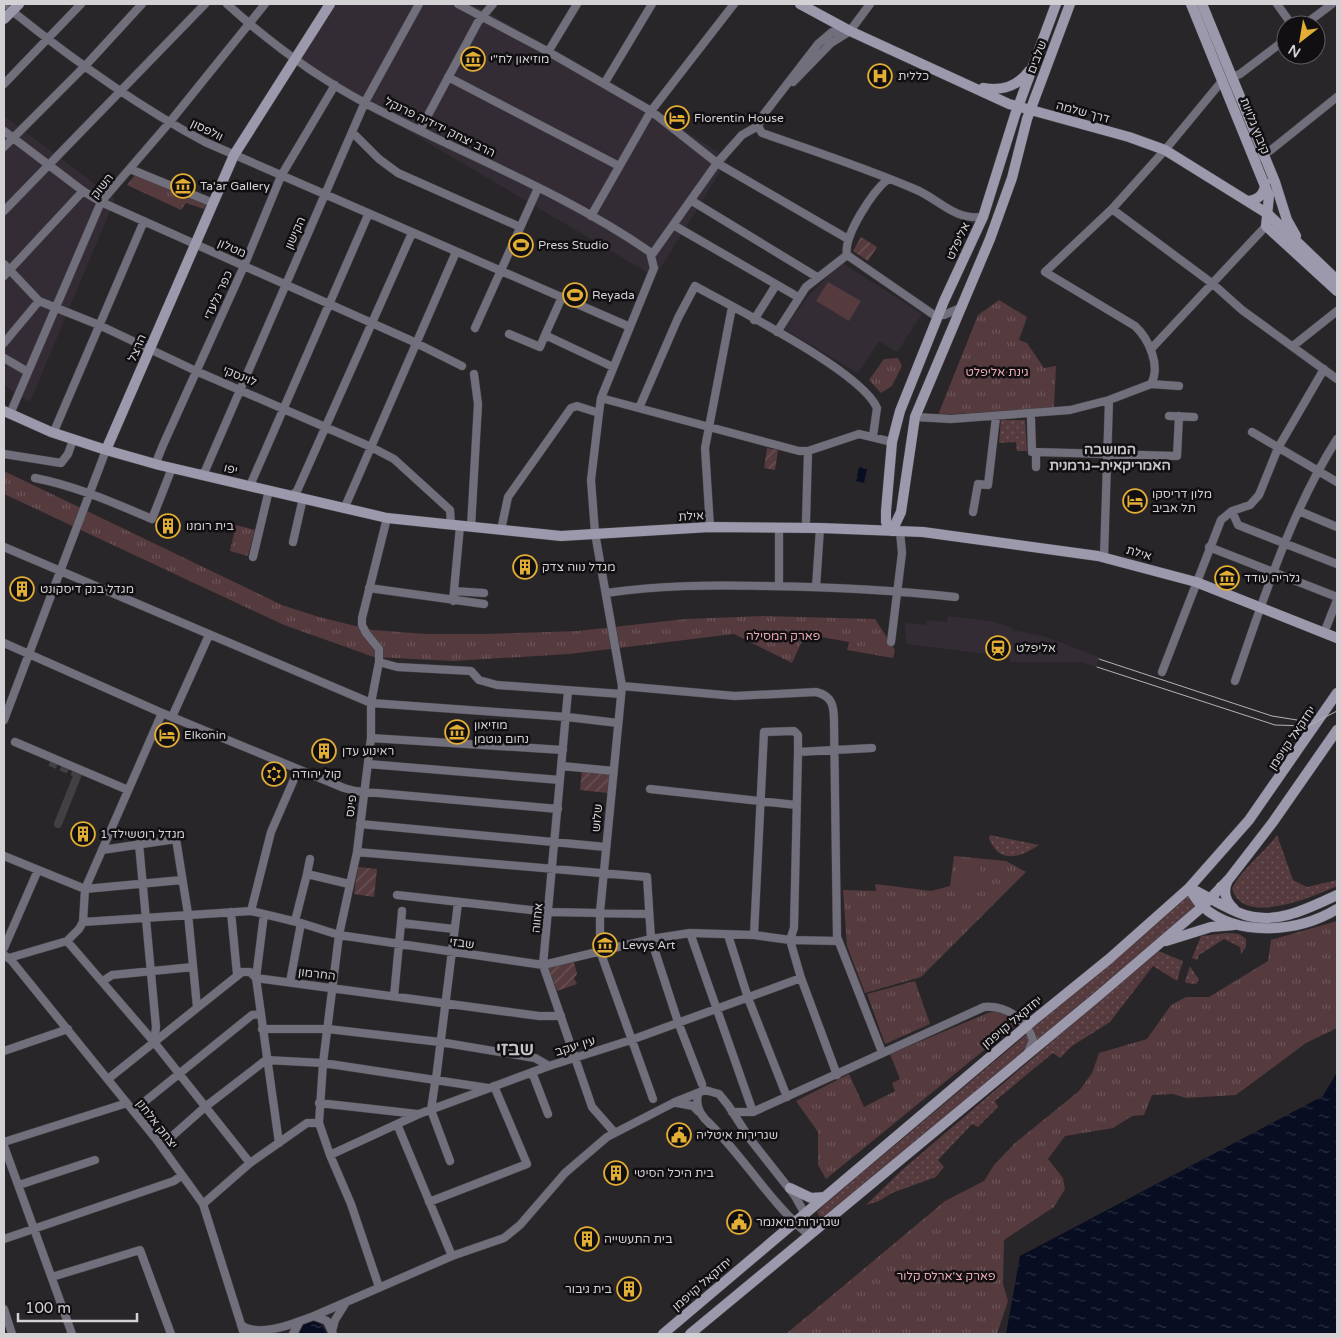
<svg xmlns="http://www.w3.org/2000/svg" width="1341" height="1338" viewBox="0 0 1341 1338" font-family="'Varela Round','Noto Sans Hebrew',sans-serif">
<defs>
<pattern id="grass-dots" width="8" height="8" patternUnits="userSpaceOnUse" patternTransform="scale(1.25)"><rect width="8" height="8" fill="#553a3e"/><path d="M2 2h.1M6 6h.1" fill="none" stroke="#6d5559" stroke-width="1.8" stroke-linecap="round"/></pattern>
<pattern id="park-tufts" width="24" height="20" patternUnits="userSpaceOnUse" patternTransform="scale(1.25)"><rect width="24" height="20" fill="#553a3e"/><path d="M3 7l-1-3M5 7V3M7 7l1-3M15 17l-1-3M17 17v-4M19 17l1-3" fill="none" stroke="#6d5559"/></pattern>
<pattern id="garden-furrows" width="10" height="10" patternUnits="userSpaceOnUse" patternTransform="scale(1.25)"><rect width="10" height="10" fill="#553a3e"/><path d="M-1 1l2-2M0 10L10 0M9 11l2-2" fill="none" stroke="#6d5559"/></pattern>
<pattern id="water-ripples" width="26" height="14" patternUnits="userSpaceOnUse" patternTransform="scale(1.25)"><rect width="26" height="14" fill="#080d22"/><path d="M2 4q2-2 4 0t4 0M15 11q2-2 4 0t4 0" fill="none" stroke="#2b2f41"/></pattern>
</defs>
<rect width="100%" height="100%" fill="#29262a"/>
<path fill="#332c35" d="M324 4H472L612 82 728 159 655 277 290 61Z
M4 116 115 199 30 402 4 385Z
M841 262 922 314 897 352 879 341 858 373 784 329 805 300Z
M948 616 989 621 1011 627 1012 630 1046 637 1099 657 1096 667 1082 662H1010V657L906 644 905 623 926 625 927 620 947 622Z"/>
<path fill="url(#grass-dots)" d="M1001 420H1025L1027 451H1017L1016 442 999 443Z
M990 835 1039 845C1028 852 1011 862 998 852 994 849 991 842 989 839Z
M1277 835 1293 880 1307 887 1337 880V886C1314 896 1242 928 1232 888 1243 868 1264 853 1277 835Z
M1188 894 1197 905 1036 1042 1037 1038 1032 1027Z
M1228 933 1239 934 1246 939V947L1241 954 1240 947 1224 939 1199 955 1197 960 1192 958 1201 936Z
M1158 951 1183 961 1177 981 1153 966 1110 1022 1072 1046 1060 1058 1053 1053 995 1101 998 1107 978 1127 972 1124 938 1160 944 1167 936 1177 892 1193 879 1201 866 1205 902 1170Z
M1190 966 1199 980 1196 984 1186 983 1185 981Z
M1028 1033C1031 1044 1023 1051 1015 1059L821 1219 817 1212 825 1204Z"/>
<path fill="url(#park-tufts)" d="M139 170 210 199 204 209 186 203 181 210 127 185Z
M999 300 1027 317 1019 340 1027 343 1044 368 1056 366 1054 408 938 415 978 315Z
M898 358 902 366 892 386 881 393 869 380 884 359Z
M4 471 282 605 319 617 372 630 427 634H486L578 631 685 619 763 616 875 619 895 650 893 658 847 650 849 642 821 637 801 643 792 663 734 634 569 654 453 661 374 657 284 625 4 494Z
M236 525 255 530 248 556 230 551Z
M954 856 1006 861 1026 872 921 977 865 993 847 946 843 890 876 891 875 884 931 891 950 886Z
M1337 921V1028L1306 1043 1236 1095 1186 1098 1173 1094 1152 1095 1144 1115 1132 1116 1113 1128 1065 1136 1048 1159 1063 1178 1065 1189 1054 1207 1004 1240 1003 1284 1008 1301 997 1334H786L945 1201 984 1181 994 1165 1014 1144 1079 1091 1092 1073 1099 1053 1147 1039 1171 1005 1186 997H1209L1268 961 1271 940Z
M915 981 930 1024 885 1044 867 994Z
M997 1011 1007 1015 1016 1024 826 1179 818 1165V1132L796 1101 849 1074 864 1107 895 1091 892 1083 900 1079 890 1054 988 1013Z"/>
<path fill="url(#garden-furrows)" d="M861 237 877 247 868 261 853 251Z
M767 448 778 450 775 470 764 468Z
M582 770 610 772 608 793 580 790Z
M358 867 377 869 374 897 354 894Z
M574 962 577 974 574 978 577 984 557 991 548 967Z"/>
<path fill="#553a3e" d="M828 282 861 301 849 321 816 301Z
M959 858 981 861 976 898 955 895Z"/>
<path fill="url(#water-ripples)" d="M859 467 867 469 864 483 856 481Z
M1337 1072V1334H1006L1020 1256 1323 1096Z
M312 1321 321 1324 327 1334H299L303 1325Z"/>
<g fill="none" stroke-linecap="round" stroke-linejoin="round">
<path stroke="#424043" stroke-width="8" stroke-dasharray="8 4" stroke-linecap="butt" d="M50 762 78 774 58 824 78 774"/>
<g stroke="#444145" stroke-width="9">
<path id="street" d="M4 4 5 5
M227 4C269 42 315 76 365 103 459 153 562 191 650 252L654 268 601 398 599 413 591 480 595 533 610 618
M458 4 547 51 651 111 717 163 848 239
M1277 4 1292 25
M12 11C72 59 137 106 205 142L630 327
M1304 25 1332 4
M548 52 577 4
M1230 74 1235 76 1240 74 1286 39
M448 77 619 166
M793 82 831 43 850 31 870 4
M4 84 81 4
M604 84 652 4
M758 126 762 133C814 151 866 168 917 190 941 201 954 220 983 217
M758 126 764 114 818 44 832 32 849 31
M420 130 478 22 493 4
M4 131 83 191 101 202 412 341 462 366
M352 132 379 159 398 173 520 227
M4 147 86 65 142 4
M1260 157 1271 150 1337 97
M130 169 213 203
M888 179C873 191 843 236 847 255L934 315H944L960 308
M692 201 817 277
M1112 209 1213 284 1242 310 1337 379
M4 211 205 4
M591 216 651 111 734 4
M675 226 798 297
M651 256 717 163 742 135 758 126
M4 264 39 301 99 325 196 371 371 447 394 459 450 510 451 525
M4 276 83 191
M754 320 776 285
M475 328 538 188
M777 332 806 287 847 255
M509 334 540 347 545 335 613 367
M545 335 562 297
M4 343 39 301
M1293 346 1337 311
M1151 349 1266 226
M4 358 28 372
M1151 384C1161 366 1149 339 1135 326L1045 272 1112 209 1165 150 1222 81
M601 398 799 451H808L859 434 892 442
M639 408 678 318 695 286C734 308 861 371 877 408L873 436
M10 414 101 202 169 123 265 4
M1169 416 1194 417
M915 417 951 419 1070 410 1109 400 1151 384 1179 386
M1031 419 1032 452H1036V467
M51 432 55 429 144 221
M1252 432 1337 482
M1036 452 1177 456 1179 416
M4 454 61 463 68 454 73 440
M159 465 157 460 163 445 244 266 281 176 335 85
M200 475 205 471 365 102 419 4
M35 478C76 486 114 503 152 519L172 468
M253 487 252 481 368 215
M292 495 297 491 412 233
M344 509 456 252
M1232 511 1238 525 1337 564
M1299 511 1337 527
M973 512 978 484 988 485 996 417
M806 521 808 451
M471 527 478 404 474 374
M710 527 705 448 732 307
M501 530 508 497 571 408 577 406 599 413
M293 542 303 498
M4 547 371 703 567 717 618 723
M1209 547 1337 597
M253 557 269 490
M1104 557 1109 400
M779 586V528
M816 587 820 528
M369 588 484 604
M454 591 484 593
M606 593C659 585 712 585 765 586 829 587 892 590 955 597
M453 601 460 526
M1324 633 1337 600
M891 642 902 553 900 532
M4 643 162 713 344 788 355 791 558 809
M615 646 622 686 600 912V951L653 1099
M379 662 397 667 471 671 479 680 497 685 621 694
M1162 672 1221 520 1232 511 1250 505 1259 495 1278 448 1324 369
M1235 681C1264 598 1290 513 1337 439
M622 686 735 696 816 692C833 696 834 707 834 722L837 937 882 1052
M568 691 543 965 592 1107 614 1132
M172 717 209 635
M4 720 106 450
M371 738 563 750
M15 742 128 790
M798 752 794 928 790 940 801 978 837 1075
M368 764 560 780
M562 766 613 771
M650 789 796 805
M360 824 606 847
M139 844 156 1027 154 1042
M102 850 176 839 188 914 197 1007
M357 852 647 877 651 939 678 1022 702 1084
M4 856 85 889 182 880
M307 874 310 859
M397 895 549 912 648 914
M251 911 271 832 298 770
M231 912 237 974
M264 914 256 978 279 1143
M295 921 307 874 349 884
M83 922 251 911 301 923 339 935 543 965 651 939 690 933 754 935 790 940 838 941
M401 923 402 911
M690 933 753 1112
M728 935 748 998 787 1097
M754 935 764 732 794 731 798 735V752L872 748
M67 941 154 1042 250 1163
M4 948 38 870
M4 955 11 960 156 1139 203 1204 244 1334
M9 958 67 941 79 929 83 922 85 889 162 713
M103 981 112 975 193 967
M290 982 301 923
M394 996 401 923 454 929
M262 1029H328L440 1042 535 1058 549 1066
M4 1051 68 1029
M532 1072 548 1114
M108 1079 242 972H250L256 978 539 1016H561
M436 1079 458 903
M435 1083 431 1110 450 1161
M698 1093C696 1104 698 1111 705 1119 743 1155 769 1202 809 1235
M319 1103 417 1114
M677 1103 693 1106 699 1112
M133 1111 252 1015 260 1014
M732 1112H753L984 1007C1005 1005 1027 1019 1033 1040L1028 1052
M397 1124 452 1256
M4 1142 127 1103
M4 1146 72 1334
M161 1146 205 1107 266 1060 323 1063 488 1088
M330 1155 419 1114 549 1066 631 1040 801 978
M19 1185 95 1160
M429 1202 527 1164 494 1086
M203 1204 250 1163 307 1123H319
M4 1239 174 1181 182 1175
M52 1277 140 1250 171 1334
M379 1287 351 1204 330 1155 319 1123 323 1063 339 935 357 852 371 738V703L379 662V649L366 633 362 625V618L387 518
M4 1309 12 1334
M314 1316 452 1256 504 1238 520 1225 565 1173 607 1137 675 1102 705 1090 719 1094 728 1105 750 1139 795 1196 805 1214 809 1235
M241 1325C255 1336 285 1327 300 1321
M332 1331 335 1320 345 1304
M293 1334 300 1321 314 1316 327 1321 333 1334"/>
</g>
<g stroke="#444145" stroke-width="11">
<path id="secondary" d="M800 4 850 31 1009 104 1129 137 1165 150 1268 214 1337 280
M1191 4 1269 196 1266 226
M1202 4 1275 182 1287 220 1296 236
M4 19 19 4
M983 88C1002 91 1017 87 1029 71
M1248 201C1258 200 1265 194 1265 183
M1266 226 1337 291
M4 411 51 432 106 450 159 465 387 518 561 536 710 527 820 528 923 532 1098 556 1196 582 1337 638
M106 450 234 155 330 4
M892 531 886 522V511L892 442 900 411 944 301 983 217 1015 115 1056 4
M892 531 901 512 915 417 990 239 1012 178 1027 119 1070 4
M1228 880C1223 890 1225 901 1234 909
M1189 888C1193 894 1197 902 1203 907 1239 938 1299 932 1337 909
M1190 888C1209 897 1226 909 1245 915 1277 925 1309 908 1337 895
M1166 941 1211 927 1234 925
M790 1188 811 1198 825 1197
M663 1334 1035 1019 1109 959 1189 888 1249 820 1337 693
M690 1334 1097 997 1202 907 1229 879 1273 822 1337 730"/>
</g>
<use href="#street" stroke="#726f7c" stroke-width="8"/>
<use href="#secondary" stroke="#9d99ad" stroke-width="10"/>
<path stroke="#b6b3b6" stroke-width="1" d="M1099 659 1272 716 1297 720
M1097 667 1275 725 1308 726 1337 711
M1217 885 1218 883"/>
<g stroke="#444145" stroke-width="9" stroke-linecap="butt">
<path id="street-bridge" d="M610 618 615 646"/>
</g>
<use href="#street-bridge" stroke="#726f7c" stroke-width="8"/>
</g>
<defs>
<g id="museum-ring" transform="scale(1.25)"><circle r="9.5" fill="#110f11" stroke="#e3ae34" stroke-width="1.5"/><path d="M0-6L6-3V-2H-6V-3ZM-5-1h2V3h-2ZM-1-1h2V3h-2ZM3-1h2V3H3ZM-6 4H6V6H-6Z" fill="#e3ae34"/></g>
<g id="hospital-ring" transform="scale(1.25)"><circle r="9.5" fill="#110f11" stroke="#e3ae34" stroke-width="1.5"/><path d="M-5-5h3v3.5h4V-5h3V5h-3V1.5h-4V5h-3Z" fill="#e3ae34"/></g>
<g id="hotel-ring" transform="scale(1.25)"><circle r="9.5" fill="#110f11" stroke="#e3ae34" stroke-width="1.5"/><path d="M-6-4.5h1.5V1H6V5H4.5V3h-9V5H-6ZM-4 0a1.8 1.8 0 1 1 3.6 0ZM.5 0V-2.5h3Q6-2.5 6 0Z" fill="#e3ae34"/></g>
<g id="stadium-ring" transform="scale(1.25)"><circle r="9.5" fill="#110f11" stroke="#e3ae34" stroke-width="1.5"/><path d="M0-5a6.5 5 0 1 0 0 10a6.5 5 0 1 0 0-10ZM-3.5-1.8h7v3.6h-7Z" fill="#e3ae34"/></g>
<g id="building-ring" transform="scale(1.25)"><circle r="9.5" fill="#110f11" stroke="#e3ae34" stroke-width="1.5"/><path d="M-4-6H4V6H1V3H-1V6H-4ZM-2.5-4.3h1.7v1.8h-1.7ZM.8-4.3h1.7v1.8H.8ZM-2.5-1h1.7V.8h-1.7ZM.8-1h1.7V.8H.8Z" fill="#e3ae34"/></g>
<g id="station-ring" transform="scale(1.25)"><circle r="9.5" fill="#110f11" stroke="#e3ae34" stroke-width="1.5"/><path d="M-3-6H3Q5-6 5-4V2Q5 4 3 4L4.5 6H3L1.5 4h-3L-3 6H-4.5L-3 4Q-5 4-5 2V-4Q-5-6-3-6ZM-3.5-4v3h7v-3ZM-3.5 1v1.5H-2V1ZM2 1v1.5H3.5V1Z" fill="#e3ae34"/></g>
<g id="synagogue-ring" transform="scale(1.25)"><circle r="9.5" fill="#110f11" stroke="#e3ae34" stroke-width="1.5"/><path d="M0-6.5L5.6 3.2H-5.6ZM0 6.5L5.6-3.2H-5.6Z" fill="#e3ae34"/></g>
<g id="civic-ring" transform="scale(1.25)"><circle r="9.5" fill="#110f11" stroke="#e3ae34" stroke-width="1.5"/><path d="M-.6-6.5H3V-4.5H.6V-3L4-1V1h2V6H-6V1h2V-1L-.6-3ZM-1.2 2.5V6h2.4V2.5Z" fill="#e3ae34"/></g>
</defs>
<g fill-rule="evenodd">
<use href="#museum-ring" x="473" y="59"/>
<use href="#hospital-ring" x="880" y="76"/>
<use href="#hotel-ring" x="677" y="118"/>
<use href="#museum-ring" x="183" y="186"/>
<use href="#stadium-ring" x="521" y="245"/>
<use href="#stadium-ring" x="575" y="295"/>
<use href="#hotel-ring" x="1135" y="501"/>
<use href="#building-ring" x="168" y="526"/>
<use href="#building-ring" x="525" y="567"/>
<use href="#museum-ring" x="1227" y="578"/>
<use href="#building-ring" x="22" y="589"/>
<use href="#station-ring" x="998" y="648"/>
<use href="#museum-ring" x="457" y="732"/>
<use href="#hotel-ring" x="167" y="735"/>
<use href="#building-ring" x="324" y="751"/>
<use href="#synagogue-ring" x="274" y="774"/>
<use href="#building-ring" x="83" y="834"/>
<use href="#museum-ring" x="605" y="945"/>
<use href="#civic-ring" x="679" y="1135"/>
<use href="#building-ring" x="616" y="1173"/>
<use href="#civic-ring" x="739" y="1222"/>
<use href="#building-ring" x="587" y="1239"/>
<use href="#building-ring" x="629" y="1289"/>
</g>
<g text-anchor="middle" stroke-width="5" stroke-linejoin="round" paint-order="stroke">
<g font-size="12" fill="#d3d1d3" stroke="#110f11">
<text transform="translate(1037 57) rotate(-69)" y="4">שלבים</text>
<text transform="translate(1083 112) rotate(15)" y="4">דרך שלמה</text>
<text transform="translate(1255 126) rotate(68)" y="4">קיבוץ גלויות</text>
<text transform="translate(440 127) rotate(26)" y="4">הרב יצחק ידידיה פרנקל</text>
<text transform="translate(207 130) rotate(26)" y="4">וולפסון</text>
<text transform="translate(102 186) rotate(-52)" y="4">השוק</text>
<text transform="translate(295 233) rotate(-66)" y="4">הקישון</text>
<text transform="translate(958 241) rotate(-65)" y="4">אליפלט</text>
<text transform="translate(232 248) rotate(24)" y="4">מטלון</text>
<text transform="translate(218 295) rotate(-65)" y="4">כפר גלעדי</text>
<text transform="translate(137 348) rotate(-67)" y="4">הרצל</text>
<text transform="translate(240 376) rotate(23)" y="4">לוינסקי</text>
<text transform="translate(231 469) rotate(13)" y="4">יפו</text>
<text transform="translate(691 516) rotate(-3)" y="4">אילת</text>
<text transform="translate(1139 553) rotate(16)" y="4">אילת</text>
<text transform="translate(1292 738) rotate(-56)" y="4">יחזקאל קויפמן</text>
<text transform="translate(351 806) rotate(-83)" y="4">פינס</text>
<text transform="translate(597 818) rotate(-85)" y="4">שלוש</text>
<text transform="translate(537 918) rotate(-84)" y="4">אחווה</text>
<text transform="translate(462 943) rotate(8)" y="4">שבזי</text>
<text transform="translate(317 974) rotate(7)" y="4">החרמון</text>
<text transform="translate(1012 1022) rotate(-40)" y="4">יחזקאל קויפמן</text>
<text transform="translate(575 1046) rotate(-17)" y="4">עין יעקב</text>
<text transform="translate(157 1124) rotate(52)" y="4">יצחק אלחנן</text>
<text transform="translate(702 1284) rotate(-41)" y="4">יחזקאל קויפמן</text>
</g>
<g font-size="12" fill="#d3d1d3" stroke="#110f11" text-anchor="start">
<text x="490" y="63">מוזיאון לח"י</text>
<text x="898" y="80">כללית</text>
<text x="694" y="122">Florentin House</text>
<text x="200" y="190">Ta'ar Gallery</text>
<text x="538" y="249">Press Studio</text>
<text x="592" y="299">Reyada</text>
<text x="1152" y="498">מלון דריסקו<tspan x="1152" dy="14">תל אביב</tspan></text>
<text x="186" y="530">בית רומנו</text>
<text x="542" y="571">מגדל נווה צדק</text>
<text x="1244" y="582">גלריה עודד</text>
<text x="40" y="593">מגדל בנק דיסקונט</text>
<text x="1016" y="652">אליפלט</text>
<text x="474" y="729">מוזיאון<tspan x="474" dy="14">נחום גוטמן</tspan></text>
<text x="184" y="739">Elkonin</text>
<text x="342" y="755">ראינוע עדן</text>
<text x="292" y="778">קול יהודה</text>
<text x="100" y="838">מגדל רוטשילד 1</text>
<text x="622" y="949">Levys Art</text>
<text x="696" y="1139">שגרירות איטליה</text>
<text x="634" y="1177">בית היכל הסיטי</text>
<text x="756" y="1226">שגרירות מיאנמר</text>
<text x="604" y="1243">בית התעשייה</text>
<text x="612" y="1293" text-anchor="end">בית גיבור</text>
</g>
<g font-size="12" fill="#ebacb4" stroke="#110f11">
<text x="997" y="376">גינת אליפלט</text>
<text x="783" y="640">פארק המסילה</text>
<text x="946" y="1280">פארק צ'ארלס קלור</text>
</g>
<g font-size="14" font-weight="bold" fill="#c7c3c8" stroke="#110f11">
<text x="1110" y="454">המושבה<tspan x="1110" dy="16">האמריקאית–גרמנית</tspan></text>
</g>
<g font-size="18" font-weight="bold" fill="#c7c3c8" stroke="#110f11">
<text x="515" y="1055">שבזי</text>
</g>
</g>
<rect width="1341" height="1338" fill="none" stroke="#d3d1d3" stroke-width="10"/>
<g transform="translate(1301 40) rotate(211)"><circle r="24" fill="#110f11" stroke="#5f5d5f"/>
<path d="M0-4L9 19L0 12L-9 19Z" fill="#e3ae34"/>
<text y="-8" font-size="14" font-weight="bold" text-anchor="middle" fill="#d3d1d3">N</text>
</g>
<path d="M18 1313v8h119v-8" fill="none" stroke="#d3d1d3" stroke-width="2.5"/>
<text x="25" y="1313" font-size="15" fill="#d3d1d3" stroke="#110f11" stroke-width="4" paint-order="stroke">100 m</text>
</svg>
